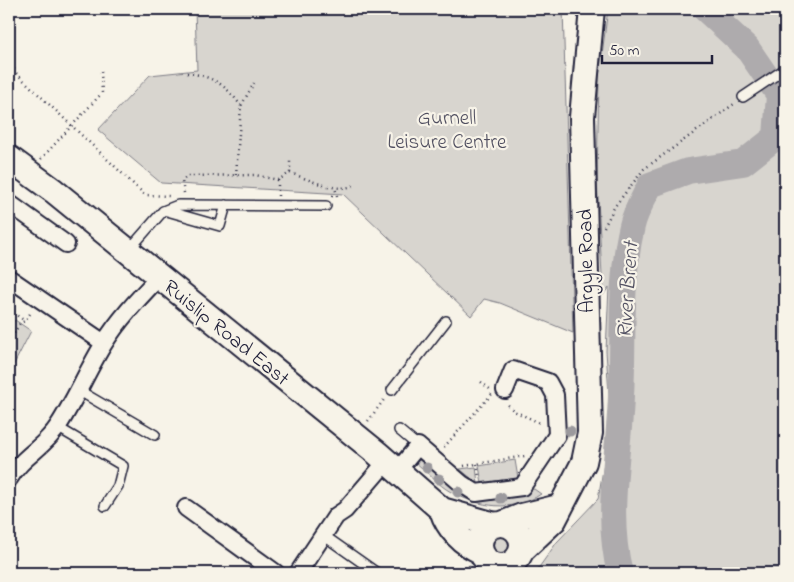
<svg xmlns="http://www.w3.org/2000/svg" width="794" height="582" viewBox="0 0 794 582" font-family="'Indie Flower',sans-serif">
<rect width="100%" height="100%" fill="#f7f3e8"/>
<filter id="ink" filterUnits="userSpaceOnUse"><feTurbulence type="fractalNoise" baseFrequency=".02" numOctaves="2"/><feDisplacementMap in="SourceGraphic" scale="10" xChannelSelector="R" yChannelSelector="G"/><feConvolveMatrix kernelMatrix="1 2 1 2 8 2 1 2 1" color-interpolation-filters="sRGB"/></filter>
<g filter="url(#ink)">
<path fill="#d8d5cf" stroke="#7d7c85" d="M195 9H563L573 333 500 303 484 299 471 316 343 194 161 183 98 130 150 75 197 70Z
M608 9H785V573H535L557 542 598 499 611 423 606 351 609 287 603 295 597 179 599 77Z
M15 320 31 331 9 374V329Z
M418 459 472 499 525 492 534 489 541 494C513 513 479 507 451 492 438 485 426 471 415 462Z
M515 460 518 478 482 483 479 466Z
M476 467 478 484 460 469Z
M492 544a9 9 0 1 1 18 0a9 9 0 1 1-18 0Z"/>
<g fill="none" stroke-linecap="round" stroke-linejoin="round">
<path stroke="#aeabad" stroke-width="26" d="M620 573C605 515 619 455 621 396 624 340 619 281 632 226 635 212 644 198 650 185L688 171 743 163 776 137 779 95 747 48 705 9"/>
<g stroke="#22223b" stroke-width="12">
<path id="lane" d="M743 97 785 69
M167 211 220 226 226 205
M128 251 163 211 178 205 326 206
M78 390 155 435
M392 390 446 321
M57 427 123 466 118 486 105 506
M399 430 418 446
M323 535 377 573"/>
</g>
<g stroke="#22223b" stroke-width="20">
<path id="street" d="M9 203 66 244
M9 278 104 343
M398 470 418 446 462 484 476 493 522 487 557 435 555 395 548 382 513 370 505 390
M9 479C21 457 45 447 58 426 75 400 87 371 103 345 118 320 139 298 159 277
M186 508 276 573
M298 573 336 516 345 510 387 461"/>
</g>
<g stroke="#22223b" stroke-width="28">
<path id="secondary" d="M9 158 54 191 377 453 442 510 495 525
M442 510C448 529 463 544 481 551
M502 524 522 516 559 507
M480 545a21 21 0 1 1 42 0a21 21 0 1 1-42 0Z
M521 551 554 520 584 462 590 433 582 117 592 9"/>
</g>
<path stroke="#22223b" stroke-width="2.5" stroke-dasharray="1 4" stroke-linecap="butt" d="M12 9 13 67 16 73 145 195 169 196
M187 73C213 76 226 85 241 106
M41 159 102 93 101 70
M290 173C309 179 336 194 355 185
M236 175 241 106 254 83
M278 180V196
M184 193 182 181 187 176 255 175 278 180 290 173V161
M332 196H337L335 187
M604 227 615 206 644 169 734 104
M9 310 25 321
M9 342 20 323 25 321 32 311
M481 382 491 390
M508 405 514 411 542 424
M368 421 386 397
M444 447 492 394
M477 464 479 477
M464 466 525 456
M469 565 471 573
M499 566 506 573
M523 573 528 568"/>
<use href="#lane" stroke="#f7f3e8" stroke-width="9"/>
<use href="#street" stroke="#f7f3e8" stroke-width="16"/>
<use href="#secondary" stroke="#f7f3e8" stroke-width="24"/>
</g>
<g fill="#9b999d">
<circle cx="570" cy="431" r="5.5"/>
<circle cx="427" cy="468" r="5.5"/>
<circle cx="439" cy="479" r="5.5"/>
<circle cx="458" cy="492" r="5.5"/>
<circle cx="501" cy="498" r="5.5"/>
</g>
</g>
<g text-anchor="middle" stroke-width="4.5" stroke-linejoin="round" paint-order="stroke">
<g font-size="21" fill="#504f60" stroke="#f7f3e8">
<text x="447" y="124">Gurnell<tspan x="447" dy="24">Leisure Centre</tspan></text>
</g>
<g font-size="21" fill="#22223b" stroke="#f7f3e8">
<text transform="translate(585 261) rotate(-91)" y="7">Argyle Road</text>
<text transform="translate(227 332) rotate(39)" y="7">Ruislip Road East</text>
</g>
<g font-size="22" font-style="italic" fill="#535263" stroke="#f7f3e8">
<text transform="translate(626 290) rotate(-86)" y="8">River Brent</text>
</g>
</g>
<rect width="794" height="582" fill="none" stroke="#f7f3e8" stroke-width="30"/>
<rect x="15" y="15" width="764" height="552" fill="none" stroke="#22223b" stroke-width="2" filter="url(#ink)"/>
<path d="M602 55v8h110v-8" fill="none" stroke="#22223b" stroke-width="2.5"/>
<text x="609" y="55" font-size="15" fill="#22223b" stroke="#f7f3e8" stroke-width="4" paint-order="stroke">50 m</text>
</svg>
